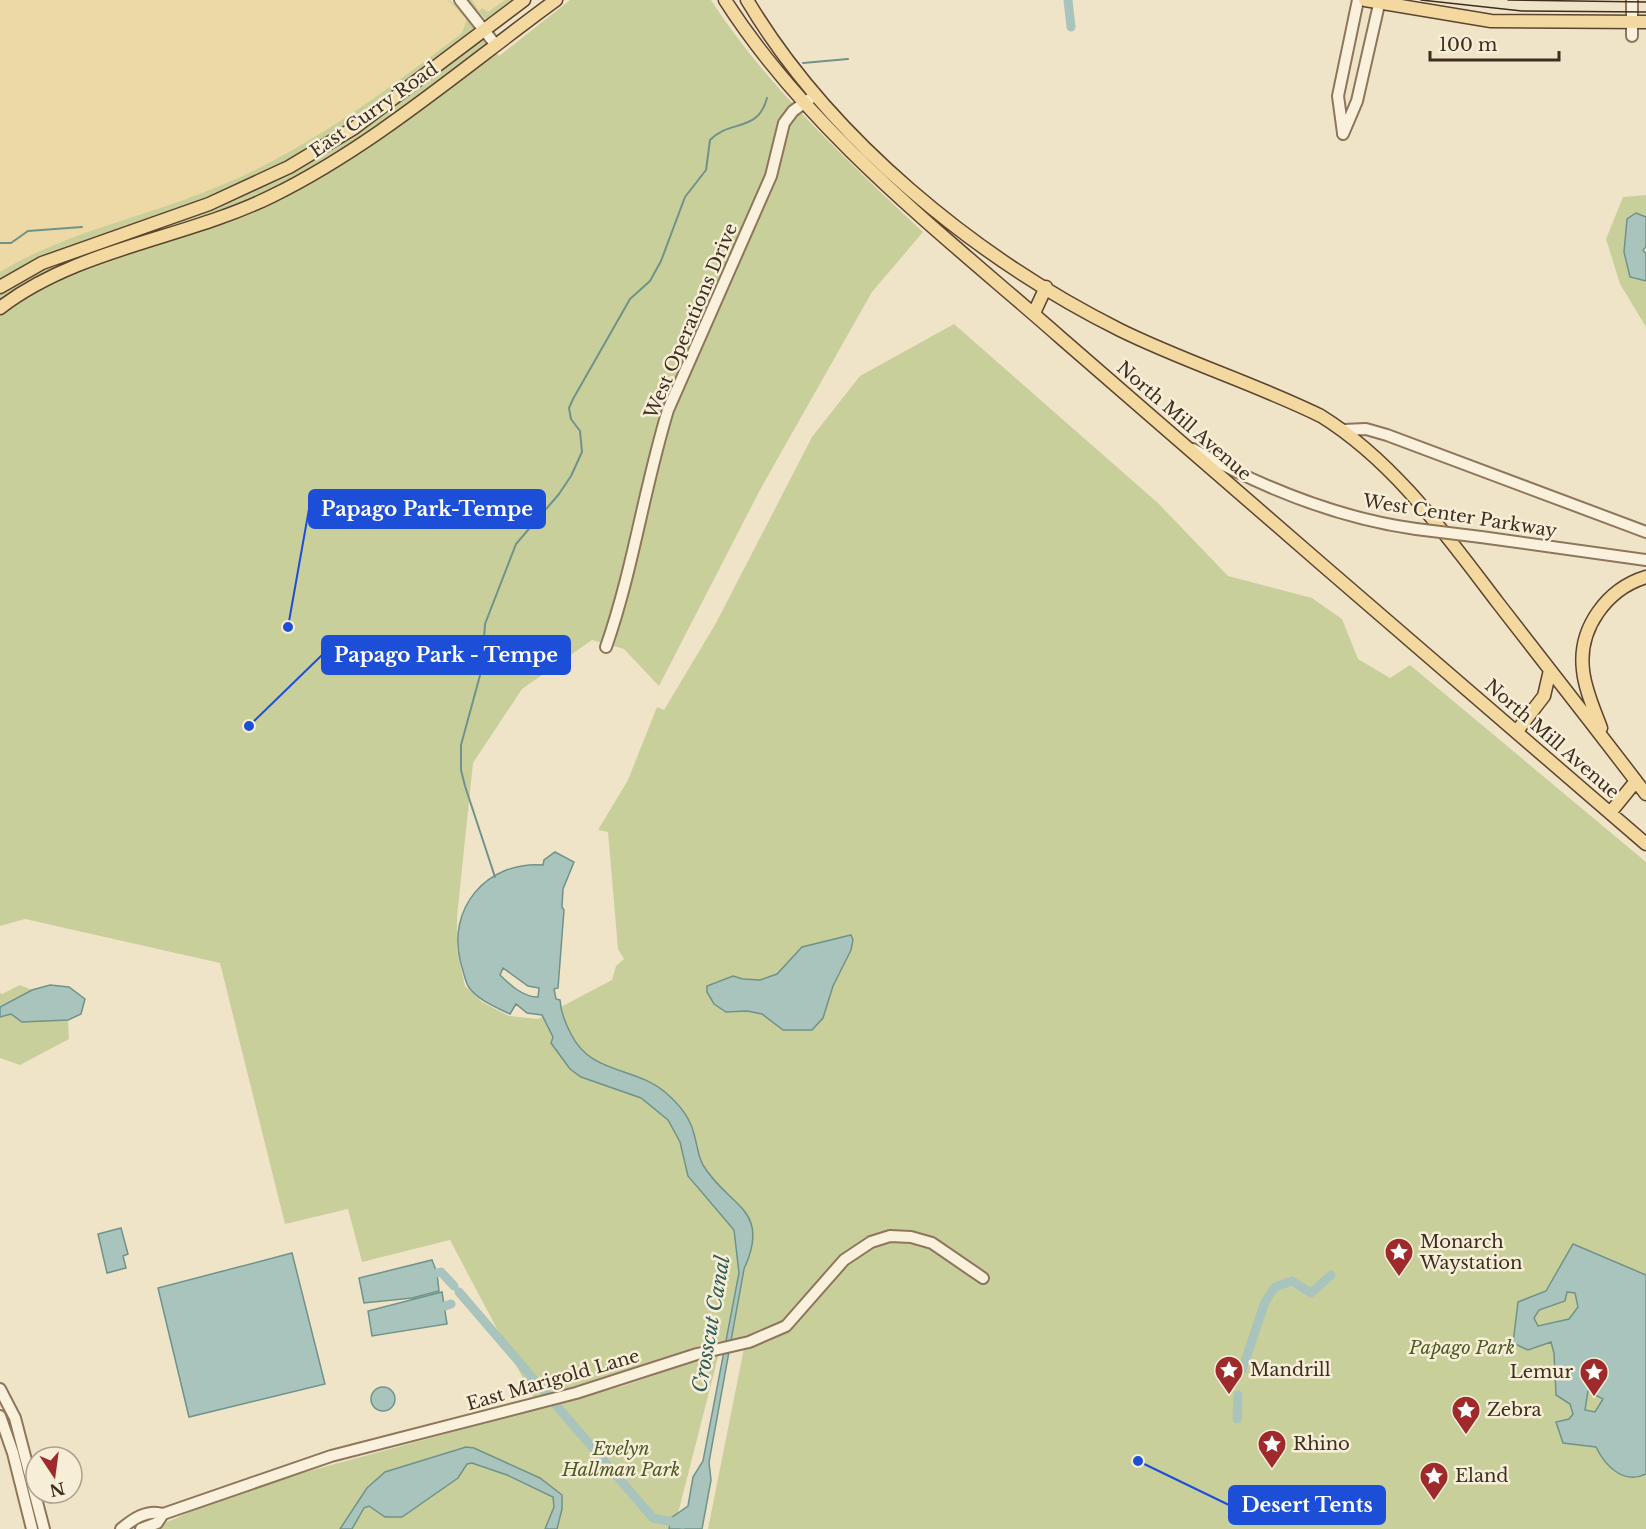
<svg xmlns="http://www.w3.org/2000/svg" width="1646" height="1529" viewBox="0 0 1646 1529" font-family="'Libre Baskerville',serif">
<rect width="100%" height="100%" fill="#f0e4c8"/>
<path fill="#c9cf9b" d="M0 0H450L499 56 570 0H711C768 88 847 160 923 232L872 292 761 488 659 686 624 649 592 640 522 689 473 763 457 917V951L465 986 482 1002 509 1016 538 1019 612 980 616 966 624 959 618 949 608 832 598 830 628 780 657 707 664 710 716 623 812 437 860 376 954 324 1158 503 1228 576 1312 598 1342 619 1358 659 1390 678 1410 665 1646 862V1529H708L746 1338 712 1342 534 1399 450 1240 362 1262 348 1209 285 1224 220 963 25 919 0 926Z
M468 0H511L487 21Z
M1646 195V217L1636 213 1627 219 1630 277 1646 281V327L1620 284 1606 239 1623 197Z
M20 985 32 990 0 1007V993L2 994Z
M11 1014 68 1020 69 1039 20 1065 0 1058V1017Z
M719 1353 674 1529H151L220 1499 309 1471 623 1386Z"/>
<path fill="#ecd9a5" d="M0 0H448L467 19 462 33C383 93 305 152 212 189 142 218 66 232 0 272Z
M472 0H505L488 12 482 8 479 11Z"/>
<path fill="#a9c4bc" stroke="#6f938a" stroke-width="1.5" fill-rule="evenodd" d="M1636 213 1646 217V247L1643 250 1646 254V281L1630 277 1624 252 1627 219Z
M555 852 574 862 563 889 562 907 564 910 558 988 554 989 556 999 560 1000C561 1013 565 1023 571 1034 591 1075 635 1066 666 1093 679 1104 690 1117 694 1134 697 1144 698 1156 703 1165 728 1207 772 1208 744 1269L709 1462 711 1480 702 1529H669L671 1518 688 1506 693 1477 703 1461 739 1273 734 1230 688 1176 680 1142 668 1120 641 1098 581 1077 570 1069 551 1043 553 1037 542 1015 527 1013 516 1004 510 1014C496 1007 477 1000 468 986 465 980 463 970 461 964 446 909 486 861 543 865L544 860ZM503 968 528 986 539 988 538 997C523 997 510 985 500 975Z
M851 935 853 940 851 950 833 986 823 1018 812 1030H783L762 1014 747 1011 726 1012 714 1004 707 992V986L733 976 743 979 760 980 777 974 802 947Z
M50 985 69 987 85 999 81 1014 68 1020 22 1022 11 1014 0 1017V1007L32 990Z
M121 1228 128 1254 123 1256 126 1268 107 1273 98 1234Z
M1573 1244 1646 1275V1474C1624 1485 1605 1466 1596 1447L1563 1443 1556 1422 1569 1419 1573 1414 1570 1404 1556 1395 1554 1353 1551 1342 1528 1350 1513 1343 1518 1302 1546 1291ZM1567 1292 1575 1293 1578 1307 1569 1319 1538 1326 1534 1318 1539 1310 1565 1301ZM1593 1389 1597 1396 1603 1399 1595 1412 1585 1410 1588 1391Z
M292 1253 325 1384 189 1417 158 1288Z
M432 1260 437 1273 439 1291 412 1298 364 1303 359 1278Z
M442 1292 447 1324 372 1336 368 1311Z
M371 1399a12 12 0 1 1 24 0a12 12 0 1 1-24 0Z
M466 1447 474 1448 540 1478 562 1495V1509L557 1529H545L554 1507 553 1497 507 1475 472 1463 467 1464 458 1478 402 1517H385L369 1506 364 1508 352 1529H340L367 1488 385 1472Z"/>
<g fill="none" stroke-linecap="round" stroke-linejoin="round">
<path stroke="#6f938a" stroke-width="2" d="M803 63 848 59
M0 243H11L28 231 82 227
M495 877 465 786 461 770V745L482 668 485 624 516 544 559 494 571 476 582 452 580 431 571 419 569 408 573 399 630 299 650 281 661 261 685 197 706 170 710 140C730 119 758 133 767 98"/>
<path stroke="#a9c4bc" stroke-width="9" d="M1068 0 1071 27
M437 1273 441 1272 454 1286
M459 1292 653 1518 683 1524
M445 1306 451 1304
M1242 1370 1265 1302 1275 1287 1292 1281 1311 1293 1331 1275
M1237 1419 1238 1395"/>
<g stroke="#8d765c" stroke-width="14">
<path id="minor" d="M460 0 495 44
M1632 0V36
M1343 133 1338 96 1358 0
M1343 134 1357 101 1380 0
M1343 430 1366 429 1387 435 1646 532
M1193 449C1263 488 1336 518 1416 529
M1481 537 1646 560
M606 647C633 570 644 488 668 410L771 176 784 123 793 111 811 98
M0 1389 15 1418 44 1529
M0 1416 13 1453 32 1529
M121 1529C133 1519 147 1509 163 1514
M141 1529 157 1523 163 1514 331 1456 576 1393 697 1354 749 1342 786 1326 844 1260 871 1242 890 1236 911 1237 932 1243 983 1278"/>
</g>
<g stroke="#5b4430" stroke-width="15">
<path id="major" d="M725 0C810 133 944 235 1061 338 1255 508 1451 675 1646 844
M747 0C830 139 976 258 1120 330 1185 362 1256 384 1321 416 1395 462 1446 535 1498 603 1548 667 1597 730 1646 794
M1365 0 1491 21 1646 22
M0 287 42 263 209 204 289 167 354 128 524 0
M0 308C78 248 185 239 272 196 374 146 464 67 556 0
M1034 313 1046 287
M1601 728C1594 709 1585 690 1583 670 1578 628 1607 589 1646 577
M1517 731 1544 696 1550 670
M1610 813 1636 781"/>
</g>
<use href="#minor" stroke="#faf1dc" stroke-width="10"/>
<use href="#major" stroke="#f3d9a0" stroke-width="12"/>
<path stroke="#3d2e20" stroke-width="1.5" d="M1421 0 1522 11 1646 12
M1508 0 1646 2"/>
<g stroke="#8d765c" stroke-width="14" stroke-linecap="butt">
<path id="minor-bridge" d="M1416 529 1481 537"/>
</g>
<use href="#minor-bridge" stroke="#faf1dc" stroke-width="10"/>
</g>
<defs>
<g id="sight-pin" transform="scale(1.5)"><path d="M0 17L-7.5 6A9.5 9.5 0 1 1 7.5 6Z" fill="#9e2a2b" stroke="#f7eed8"/><path d="M0-6L1.8-2.2L6-1.7L2.9 1.2L3.7 5.4L0 3.3L-3.7 5.4L-2.9 1.2L-6-1.7L-1.8-2.2Z" fill="#fff"/></g>
</defs>
<g fill-rule="evenodd">
<use href="#sight-pin" x="1399" y="1252"/>
<use href="#sight-pin" x="1229" y="1370"/>
<use href="#sight-pin" x="1594" y="1372"/>
<use href="#sight-pin" x="1466" y="1410"/>
<use href="#sight-pin" x="1272" y="1444"/>
<use href="#sight-pin" x="1434" y="1476"/>
</g>
<g text-anchor="middle" stroke-width="5" stroke-linejoin="round" paint-order="stroke">
<g font-size="18" fill="#3d2e20" stroke="#f7eed8">
<text transform="translate(374 110) rotate(-35)" y="6">East Curry Road</text>
<text transform="translate(691 321) rotate(-67)" y="6">West Operations Drive</text>
<text transform="translate(1184 421) rotate(41)" y="6">North Mill Avenue</text>
<text transform="translate(1460 516) rotate(9)" y="6">West Center Parkway</text>
<text transform="translate(1552 739) rotate(41)" y="6">North Mill Avenue</text>
<text transform="translate(553 1380) rotate(-16)" y="6">East Marigold Lane</text>
</g>
<g font-size="18" fill="#3d2e20" stroke="#f7eed8" text-anchor="start">
<text x="1420" y="1248">Monarch<tspan x="1420" dy="21">Waystation</tspan></text>
<text x="1250" y="1376">Mandrill</text>
<text x="1573" y="1378" text-anchor="end">Lemur</text>
<text x="1487" y="1416">Zebra</text>
<text x="1293" y="1450">Rhino</text>
<text x="1455" y="1482">Eland</text>
</g>
<g font-size="18" font-style="italic" fill="#4d5a26" stroke="#f7eed8">
<text x="1462" y="1354">Papago Park</text>
<text x="621" y="1455">Evelyn<tspan x="621" dy="21">Hallman Park</tspan></text>
</g>
<g font-size="20" font-style="italic" fill="#2f5d5a" stroke="#f7eed8">
<text transform="translate(711 1324) rotate(-80)" y="7">Crosscut Canal</text>
</g>
</g>
<path fill="none" stroke="#1d4ed8" stroke-width="2" d="M288 627L309 509M249 726L322 655M1138 1461L1229 1505"/>
<g fill="#1d4ed8" stroke="#f7eed8" stroke-width="2">
<circle cx="288" cy="627" r="6"/>
<circle cx="249" cy="726" r="6"/>
<circle cx="1138" cy="1461" r="6"/>
</g>
<g fill="#1d4ed8" stroke="#1d4ed8" stroke-width="2">
<rect x="309" y="490" width="236" height="38" rx="6"/>
<rect x="322" y="636" width="248" height="38" rx="6"/>
<rect x="1229" y="1486" width="156" height="38" rx="6"/>
</g>
<g font-size="20" text-anchor="middle" font-weight="bold" fill="#fff">
<text x="427" y="516">Papago Park-Tempe</text>
<text x="446" y="662">Papago Park - Tempe</text>
<text x="1307" y="1512">Desert Tents</text>
</g>
<g transform="translate(54 1475) rotate(167)"><circle r="28" fill="#f7eed8" stroke="#ada18e" stroke-width="1.5"/>
<path d="M0-4.5L10 22L0 15L-10 22Z" fill="#9e2a2b"/>
<text y="-9" font-size="16" font-weight="bold" text-anchor="middle" fill="#3d2e20">N</text>
</g>
<path d="M1430 51v9h129v-9" fill="none" stroke="#3d2e20" stroke-width="3"/>
<text x="1439" y="51" font-size="18" fill="#3d2e20" stroke="#f7eed8" stroke-width="4.5" paint-order="stroke">100 m</text>
</svg>
